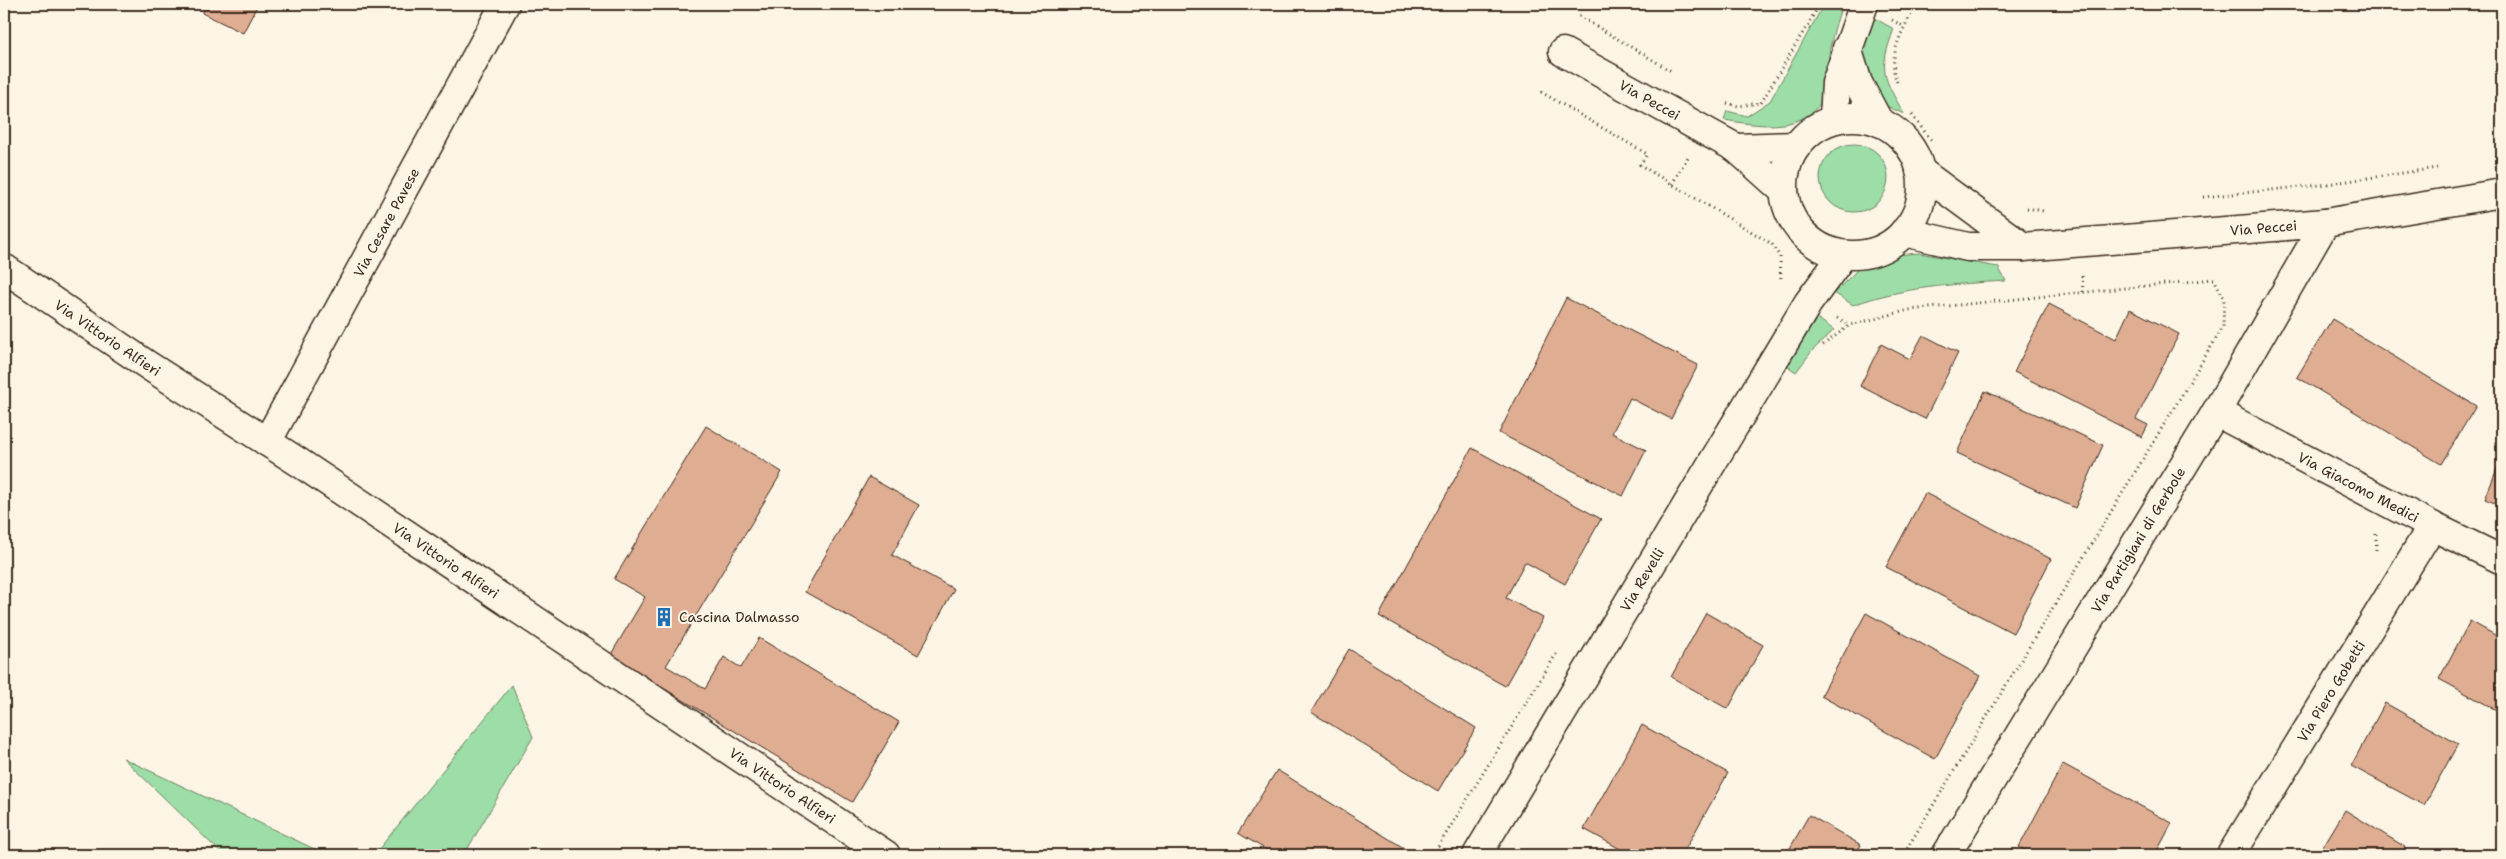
<svg xmlns="http://www.w3.org/2000/svg" width="2506" height="859" viewBox="0 0 2506 859" font-family="'Shantell Sans',sans-serif">
<rect width="100%" height="100%" fill="#fcf5e5"/>
<filter id="ink" filterUnits="userSpaceOnUse"><feTurbulence type="fractalNoise" baseFrequency=".02" numOctaves="2"/><feDisplacementMap in="SourceGraphic" scale="10" xChannelSelector="R" yChannelSelector="G"/><feConvolveMatrix kernelMatrix="1 2 1 2 8 2 1 2 1" color-interpolation-filters="sRGB"/></filter>
<g filter="url(#ink)">
<path fill="#9ddda7" stroke="#6c8462" d="M1824 4H1843C1837 18 1833 33 1830 48 1827 63 1830 91 1820 104 1798 133 1755 125 1724 120L1727 111 1747 116 1770 101Z
M1874 18 1894 29C1878 72 1883 76 1904 114L1884 105 1868 79 1863 51Z
M1820 178a34 34 0 1 1 68 0a34 34 0 1 1-68 0Z
M1919 253 1998 267 2006 281C1955 284 1902 287 1853 305L1834 293 1864 263 1885 256Z
M1817 318 1834 330 1812 351 1796 372 1787 366Z
M512 685 533 737 464 855H374Z
M123 758 327 855H223Z"/>
<path fill="#dfad92" stroke="#3b2a1e" d="M207 4H258L243 33 202 13Z
M1566 298 1698 365 1671 419 1630 398 1612 433 1646 450 1623 496 1499 433Z
M2049 304 2116 339 2130 309 2179 334 2136 419 2148 425 2142 437 2014 372Z
M2332 319 2476 406 2441 464 2297 377Z
M1923 335 1958 353 1925 419 1860 386 1881 344 1910 359Z
M1985 391 2103 445 2075 508 1957 453Z
M706 426 782 472 666 666 705 689 724 657 741 668 759 638 899 722 852 802 610 656 645 597 614 579Z
M1472 448 1601 519 1565 584 1525 562 1506 598 1543 618 1505 686 1379 616Z
M2502 456V506L2485 499Z
M869 477 919 505 892 555 954 589 918 655 805 592Z
M1925 493 2051 559 2013 633 1886 567Z
M1706 613 1763 645 1728 709 1671 677Z
M1866 613 1980 676 1935 759 1821 696Z
M2470 621 2502 639V713L2439 679Z
M1349 649 1476 728 1438 791 1311 712Z
M2385 703 2458 744 2424 805 2351 766Z
M1642 725 1728 773 1682 855H1631L1584 829Z
M2063 764 2172 823 2155 855H2035L2019 847Z
M1277 770 1404 848 1400 855H1275L1238 833Z
M2345 810 2405 847 2400 855H2318Z
M1809 815 1861 845 1855 855H1786Z"/>
<g fill="none" stroke-linecap="round" stroke-linejoin="round">
<g stroke="#3b2a1e" stroke-width="31">
<g id="minor">
<path d="M1847 48 1858 83 1879 122"/>
<path id="s1" d="M1563 52 1736 148 1784 191"/>
<circle cx="1853" cy="186" r="69"/>
<path d="M1834 119 1836 83 1864 4"/>
<path d="M1736 148 1797 146"/>
<path d="M1920 171 2023 247"/>
<path id="s2" d="M1904 232 1968 247H2023L2325 223 2502 193"/>
<path id="s3" d="M4 268 149 366 300 463 886 855"/>
<path id="s4" d="M2216 412 2432 526 2502 560"/>
<path id="s5" d="M267 442 505 4"/>
<path id="s6" d="M1477 855 1808 303 1843 255"/>
<path id="s7" d="M1946 855 2216 412 2325 223"/>
<path id="s8" d="M2231 855 2432 526"/>
</g>
</g>
<path stroke="#3b2a1e" stroke-width="3" stroke-dasharray="1 4" stroke-linecap="butt" d="M1579 16 1673 72
M1892 20 1905 27
M1897 82C1886 56 1904 27 1917 4
M1541 92 1647 154 1640 165 1772 244 1780 257 1781 282
M1727 103 1738 106 1761 103 1820 4
M1912 115 1931 140
M1672 184 1688 157
M2203 197 2320 185 2437 168
M2027 208 2043 211
M2082 276 2083 292
M1837 318 1850 325
M1823 345 1850 325 1909 310 2214 279 2224 298 2223 327 1903 855
M2376 534V552
M1433 855 1558 651"/>
<use href="#minor" stroke="#fcf5e5" stroke-width="28"/>
</g>
</g>
<defs>
<g id="building-bare" transform="scale(1.5)"><path d="M-4-6H4V6H1V3H-1V6H-4ZM-2.5-4.3h1.7v1.8h-1.7ZM.8-4.3h1.7v1.8H.8ZM-2.5-1h1.7V.8h-1.7ZM.8-1h1.7V.8H.8Z" fill="#1f6fb2" stroke="#fcf5e5" stroke-width="2.5" paint-order="stroke"/></g>
</defs>
<g fill-rule="evenodd">
<use href="#building-bare" x="664" y="617"/>
</g>
<g text-anchor="middle" stroke-width="4" stroke-linejoin="round" paint-order="stroke">
<g font-size="14" fill="#3b2a1e" stroke="#fcf5e5">
<text dy="5" stroke="none"><textPath href="#s1" startOffset="99">Via Peccei</textPath></text>
<text dy="5" stroke="none"><textPath href="#s5" startOffset="250">Via Cesare Pavese</textPath></text>
<text dy="5" stroke="none"><textPath href="#s2" startOffset="362">Via Peccei</textPath></text>
<text dy="5" stroke="none"><textPath href="#s3" startOffset="125">Via Vittorio Alfieri</textPath></text>
<text dy="5" stroke="none"><textPath href="#s4" startOffset="161">Via Giacomo Medici</textPath></text>
<text dy="5" stroke="none"><textPath href="#s7" startOffset="369">Via Partigiani di Gerbole</textPath></text>
<text dy="5" stroke="none"><textPath href="#s3" startOffset="530">Via Vittorio Alfieri</textPath></text>
<text dy="5" stroke="none"><textPath href="#s6" startOffset="321">Via Revelli</textPath></text>
<text dy="5" stroke="none"><textPath href="#s8" startOffset="192">Via Piero Gobetti</textPath></text>
<text dy="5" stroke="none"><textPath href="#s3" startOffset="935">Via Vittorio Alfieri</textPath></text>
</g>
<g font-size="14" fill="#3b2a1e" stroke="#fcf5e5" text-anchor="start">
<text x="679" y="622">Cascina Dalmasso</text>
</g>
</g>
<rect width="2506" height="859" fill="none" stroke="#fcf5e5" stroke-width="20"/>
<rect x="10" y="10" width="2486" height="839" fill="none" stroke="#3b2a1e" stroke-width="2" filter="url(#ink)"/>
</svg>
